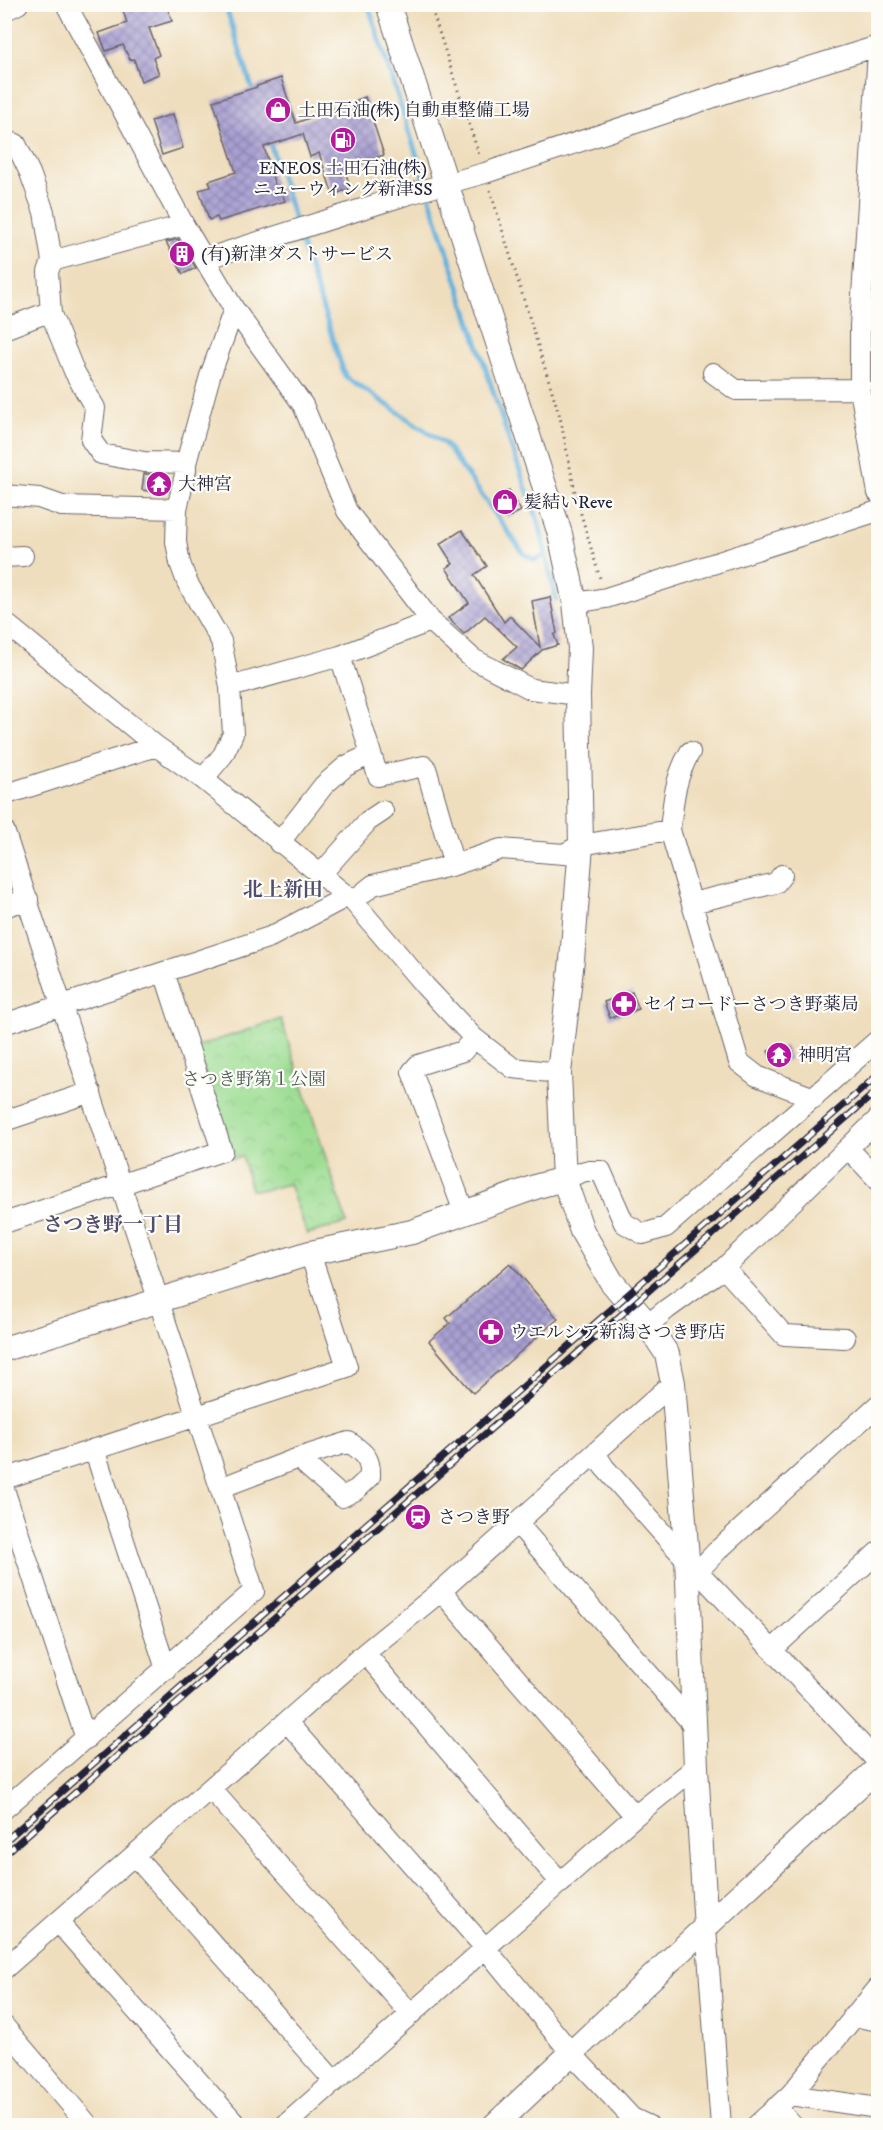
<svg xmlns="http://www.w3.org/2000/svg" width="883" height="2130" viewBox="0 0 883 2130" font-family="'IM FELL DW Pica','Noto Serif JP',serif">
<defs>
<pattern id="park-crowns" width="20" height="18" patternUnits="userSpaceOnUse" patternTransform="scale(1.5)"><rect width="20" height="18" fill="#9ddd93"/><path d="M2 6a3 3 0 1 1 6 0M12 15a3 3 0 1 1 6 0" fill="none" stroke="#87bd80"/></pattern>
<pattern id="building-cross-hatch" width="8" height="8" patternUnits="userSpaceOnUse" patternTransform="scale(1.5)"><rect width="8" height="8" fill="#a9a0d2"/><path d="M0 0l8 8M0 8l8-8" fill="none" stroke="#8982ac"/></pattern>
</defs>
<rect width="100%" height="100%" fill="#fdfcf7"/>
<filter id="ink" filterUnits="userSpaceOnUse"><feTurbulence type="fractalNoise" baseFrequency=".0167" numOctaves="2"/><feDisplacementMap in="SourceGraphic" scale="12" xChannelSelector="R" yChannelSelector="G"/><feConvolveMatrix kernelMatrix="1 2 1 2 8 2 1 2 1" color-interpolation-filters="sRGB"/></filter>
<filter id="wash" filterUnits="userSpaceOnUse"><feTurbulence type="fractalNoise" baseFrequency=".008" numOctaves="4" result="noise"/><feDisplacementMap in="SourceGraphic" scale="24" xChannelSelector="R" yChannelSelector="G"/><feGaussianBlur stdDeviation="1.35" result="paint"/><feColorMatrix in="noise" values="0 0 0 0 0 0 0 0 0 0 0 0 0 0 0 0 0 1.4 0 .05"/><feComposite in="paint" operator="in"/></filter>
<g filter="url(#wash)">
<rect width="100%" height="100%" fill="#efdebd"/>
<path fill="url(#park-crowns)" stroke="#608067" stroke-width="1.5" d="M281 1019 347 1223 307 1234 289 1184 264 1190H251L242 1156 233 1159 196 1047Z"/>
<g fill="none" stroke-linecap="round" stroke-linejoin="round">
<path stroke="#61b0db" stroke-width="5" d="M225 4 254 94
M368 4 425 181
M269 140 295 221
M430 198 511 446 539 523 556 599
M299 236 345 376 445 444 524 554 535 560 546 555"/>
</g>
<g id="blocks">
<path fill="url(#building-cross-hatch)" d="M121 4H147L149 9 166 4 172 21 149 28 159 55 153 58 159 74 141 81 134 59 130 60 123 45 106 51 99 33 127 23Z
M281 78 296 123 365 97 384 155 344 169 351 188 333 195 319 153 310 157 303 134 264 147 276 189 280 188 285 201 219 221 217 217 209 220 199 190 211 187 209 181 236 172 213 101 257 87V86Z
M173 114 183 148 162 155 151 121Z
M178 239 196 268 183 274 166 242Z
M144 474 166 475 169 477 171 483 169 491 163 490 162 493 142 490Z
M509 490 521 511 507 518 495 497Z
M462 530 487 566 474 575 504 622 510 616 540 647 532 601 550 597 557 633 554 635 558 645 542 650 521 670 503 659 517 647 485 616 464 634 448 618 469 603 446 568 453 564 440 544Z
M632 992 639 1009 610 1018 604 1002Z
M785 1046 790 1059 773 1065 768 1051Z
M510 1263 558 1319 473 1393 429 1341 450 1323 446 1318Z"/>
</g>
</g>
<g filter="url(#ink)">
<use href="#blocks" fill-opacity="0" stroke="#6a6468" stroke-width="1.5"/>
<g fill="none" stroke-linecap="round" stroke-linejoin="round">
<g stroke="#6a6468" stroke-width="22">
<path id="minor" d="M66 4 184 225 234 309 303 405 347 511 431 621 473 659 531 689 578 695
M4 11 18 4
M878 52 860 326V389L878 493
M4 140 16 144 30 173 44 212 52 261 48 272 51 314 74 371 95 408 91 440 101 454 144 462 186 463
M205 259 409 194 485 173 738 89 878 46
M52 261 184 225
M4 329 46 313 51 314
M713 373 736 390 860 389
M4 495 39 498 62 506 177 509
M4 557 23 556
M575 603 606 598 878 511
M4 622 156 746 203 779 353 901 425 986 474 1038 513 1068 559 1073
M340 656 378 776 424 766 426 768 454 865
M230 687 340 656 431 621
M203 779 223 755 233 734 230 687 221 641 187 582 180 563 176 542 177 509 186 470V463L210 376 234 309
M4 795 156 746
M4 830 254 1591 4 1809
M670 830C673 802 675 777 690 752
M279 843 324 785 346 766 371 754
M321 874 368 821 383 811
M353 901 373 885 454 865 501 849 564 854 581 845 670 830 739 1062 757 1076 814 1098
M692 903 776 883 782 875
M4 907 28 899
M164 972 270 937 348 896
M4 1024 164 972 222 1151 4 1223
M4 1121 91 1092
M848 1148 878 1180
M564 1179 585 1171H601L624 1223 643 1234 666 1227 878 1040
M464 1212 412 1072 418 1065 463 1051 474 1038
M724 1268 784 1335 845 1338
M648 1325 667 1309 724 1268 878 1119
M94 1449 166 1669
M595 1453 604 1467 671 1543 878 1762
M4 1479 347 1367 310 1253
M220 1488 298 1458 349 1442C364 1453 371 1457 370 1477L356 1490 342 1497 298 1458
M4 1489 86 1739
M517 1523 696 1728
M699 1570 718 1550 878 1405
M441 1591 635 1816
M773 1649 878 1552
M365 1653 561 1883
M287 1722 486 1949 572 2054 632 2118 649 2126
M211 1789 411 2014
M135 1856 334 2081
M58 1922 238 2126
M706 1928 721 2126
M4 1969 365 1653 441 1591 673 1383
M853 2016 878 2021
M4 2026 89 2126
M790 2095 878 2108
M776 2107 793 2126
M284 2126 635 1816 696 1767
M756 2126 790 2095 878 1988"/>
</g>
<g stroke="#6a6468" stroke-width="26">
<path id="tertiary" d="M388 4 560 534 575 603 580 648 578 695 581 845 572 960 559 1073 564 1179 582 1231 611 1281 648 1325 667 1354 673 1383 687 1558 696 1767 706 1928
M4 1349 310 1253 412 1232 538 1186 564 1179
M494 2126 730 1904 878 1768"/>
</g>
<path stroke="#6a6468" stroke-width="3" stroke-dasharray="1.5 4.5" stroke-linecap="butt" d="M430 4 479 155
M490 190 560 417 576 497 601 582"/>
<use href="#minor" stroke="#fff" stroke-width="20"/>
<use href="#tertiary" stroke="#fff" stroke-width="24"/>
<g stroke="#22223b" stroke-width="7">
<path id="rail" d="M4 1842 878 1075
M4 1855 878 1090"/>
</g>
<use href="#rail" stroke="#fdfcf7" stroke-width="4.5" stroke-dasharray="14" stroke-linecap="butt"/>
</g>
</g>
<defs>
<g id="shop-disc" transform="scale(1.35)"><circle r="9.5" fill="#b5179e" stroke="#fdfcf7"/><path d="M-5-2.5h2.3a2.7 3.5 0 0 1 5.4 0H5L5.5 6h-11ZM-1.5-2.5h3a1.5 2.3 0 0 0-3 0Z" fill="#fff"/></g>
<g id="fuel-disc" transform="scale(1.35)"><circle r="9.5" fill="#b5179e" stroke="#fdfcf7"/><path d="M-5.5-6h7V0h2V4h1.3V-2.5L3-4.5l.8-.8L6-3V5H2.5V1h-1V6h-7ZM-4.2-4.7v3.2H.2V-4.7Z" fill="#fff"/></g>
<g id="building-disc" transform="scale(1.35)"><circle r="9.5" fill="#b5179e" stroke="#fdfcf7"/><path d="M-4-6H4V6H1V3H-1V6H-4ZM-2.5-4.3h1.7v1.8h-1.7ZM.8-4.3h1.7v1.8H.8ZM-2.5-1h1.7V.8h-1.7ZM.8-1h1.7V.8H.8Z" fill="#fff"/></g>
<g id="temple-disc" transform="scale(1.35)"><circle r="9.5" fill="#b5179e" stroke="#fdfcf7"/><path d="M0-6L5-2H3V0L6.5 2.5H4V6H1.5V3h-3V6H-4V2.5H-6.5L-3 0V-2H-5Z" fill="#fff"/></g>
<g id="pharmacy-disc" transform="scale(1.35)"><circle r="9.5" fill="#b5179e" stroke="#fdfcf7"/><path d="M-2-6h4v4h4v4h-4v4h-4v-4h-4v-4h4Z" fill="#fff"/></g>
<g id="station-disc" transform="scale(1.35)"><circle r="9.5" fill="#b5179e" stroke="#fdfcf7"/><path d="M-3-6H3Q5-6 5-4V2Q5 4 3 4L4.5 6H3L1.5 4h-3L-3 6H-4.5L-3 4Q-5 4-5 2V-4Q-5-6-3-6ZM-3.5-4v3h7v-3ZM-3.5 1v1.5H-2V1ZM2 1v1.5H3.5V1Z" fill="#fff"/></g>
</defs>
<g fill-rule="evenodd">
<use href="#shop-disc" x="278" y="110"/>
<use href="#fuel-disc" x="343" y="140"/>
<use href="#building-disc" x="182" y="254"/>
<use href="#temple-disc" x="159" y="484"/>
<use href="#shop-disc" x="505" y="502"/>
<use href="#pharmacy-disc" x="624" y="1004"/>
<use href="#temple-disc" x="779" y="1055"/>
<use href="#pharmacy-disc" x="491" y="1332"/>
<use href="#station-disc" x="418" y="1517"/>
</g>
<g text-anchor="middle" stroke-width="4.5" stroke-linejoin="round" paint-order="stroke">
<g font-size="18" fill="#22223b" stroke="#fdfcf7" text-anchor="start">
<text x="298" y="116">土田石油(株) 自動車整備工場</text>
<text x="343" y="174" text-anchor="middle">ENEOS 土田石油(株)<tspan x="343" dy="21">ニューウィング新津SS</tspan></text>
<text x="201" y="260">(有)新津ダストサービス</text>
<text x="178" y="490">大神宮</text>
<text x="524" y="508">髪結いReve</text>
<text x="644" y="1010">セイコードーさつき野薬局</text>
<text x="798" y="1061">神明宮</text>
<text x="510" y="1338">ウエルシア新潟さつき野店</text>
<text x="438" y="1523">さつき野</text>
</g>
<g font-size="18" fill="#475a55" stroke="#fdfcf7">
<text x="254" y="1085">さつき野第１公園</text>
</g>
<g font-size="20" font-weight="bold" fill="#514e70" stroke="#fdfcf7">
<text x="283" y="896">北上新田</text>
<text x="113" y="1231">さつき野一丁目</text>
</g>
</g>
<rect width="883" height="2130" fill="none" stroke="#fdfcf7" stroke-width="24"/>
</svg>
